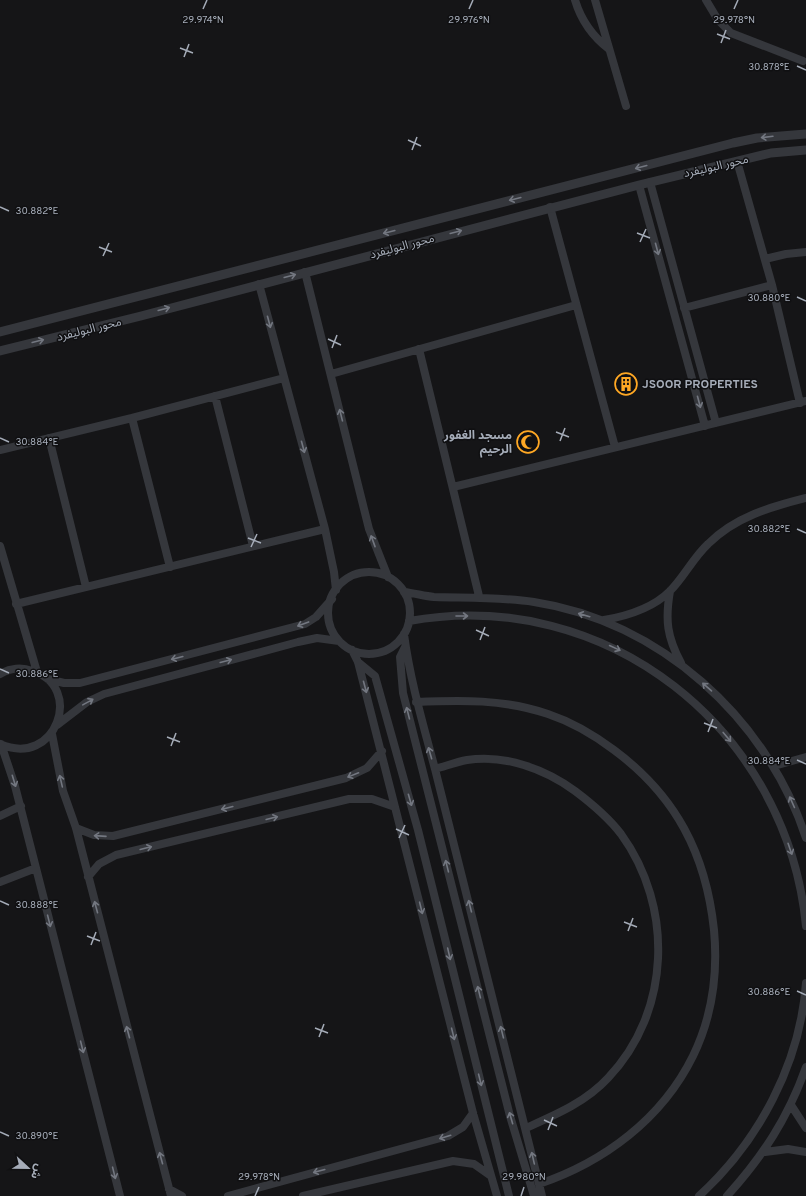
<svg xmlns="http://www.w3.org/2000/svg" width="806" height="1196" viewBox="0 0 806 1196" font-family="Overpass,'Noto Sans Arabic',sans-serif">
<rect width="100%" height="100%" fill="#151517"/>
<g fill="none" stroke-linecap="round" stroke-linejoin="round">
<path stroke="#35373c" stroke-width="8" d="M575 0C581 20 592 36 609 49
M595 0 626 106
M706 0 718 20 731 33 803 61
M737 161 772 285 800 403
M650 182 716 423
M639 185 705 426
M550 207 615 447
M765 259 786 254 806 252
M305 272 369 529 388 577
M259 284 325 529 334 572 336 590
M684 308 772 285
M419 349 479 596
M331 374 576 305
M215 396 253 546
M132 418 170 567
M49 438 86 587
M0 450 132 418 284 378
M453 487 806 401
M0 546 37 672
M328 613a41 41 0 1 1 82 0a41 41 0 1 1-82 0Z
M670 591C665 620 667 637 681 663
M404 592C414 593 424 596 434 597 468 598 500 597 534 602 659 621 767 718 806 838
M16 604 325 529
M604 620C627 616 652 609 670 591 684 577 693 558 708 544 735 517 770 507 806 498
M409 621C606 585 787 729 806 926
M404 634C410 680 423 724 435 769L542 1196
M405 647 400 657 403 693 510 1116 534 1196
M352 650 358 662 473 1113 497 1196
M358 662 375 676 418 830 509 1196
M0 674C10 668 22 667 32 671 85 686 56 769 0 744
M48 679 64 683H80L305 624 316 617 332 599
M416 702C461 700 504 699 548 714 572 722 594 735 614 750 676 796 706 854 714 930 718 973 712 1017 693 1056 662 1119 604 1162 539 1184
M57 725 87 702 104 694 298 642 317 638 339 641
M52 734 63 791 76 828 171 1196
M1 744 15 786 120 1196
M774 766 806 757
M435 769C446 766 456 762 467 760 504 754 545 769 575 791 591 803 608 817 621 834 674 907 671 1012 608 1078 586 1102 555 1115 526 1128
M0 816 21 806
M76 828 94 835 113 836 346 778 367 768 382 751
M88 877 99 864 116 855 349 799H372L395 807
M0 882 36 868
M791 1105 806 1128
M765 1152 788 1149 806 1152
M169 1189 182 1196
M228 1196 448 1136 463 1127 473 1113
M303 1196 453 1161 474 1164 491 1176
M699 1196C759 1141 800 1064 806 983
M727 1196C763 1156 788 1118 806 1067"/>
<path stroke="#35373c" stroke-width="9" d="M0 332 733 143 757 138 806 134
M0 351 141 316 639 185 771 153 806 150"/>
</g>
<defs><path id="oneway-shaft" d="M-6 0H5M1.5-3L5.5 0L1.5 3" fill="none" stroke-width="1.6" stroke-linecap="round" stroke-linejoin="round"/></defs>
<g stroke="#737780">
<use href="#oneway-shaft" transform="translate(767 137) rotate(173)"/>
<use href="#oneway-shaft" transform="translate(641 167) rotate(165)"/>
<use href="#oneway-shaft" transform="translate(515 199) rotate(166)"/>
<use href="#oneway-shaft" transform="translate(389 232) rotate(166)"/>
<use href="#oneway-shaft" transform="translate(456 232) rotate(-15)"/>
<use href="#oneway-shaft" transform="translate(657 249) rotate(75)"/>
<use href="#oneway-shaft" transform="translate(290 276) rotate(-15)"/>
<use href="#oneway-shaft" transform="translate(164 309) rotate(-15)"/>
<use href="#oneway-shaft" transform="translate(269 322) rotate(75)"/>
<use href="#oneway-shaft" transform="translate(38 341) rotate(-14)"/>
<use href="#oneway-shaft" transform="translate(699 402) rotate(75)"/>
<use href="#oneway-shaft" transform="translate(341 415) rotate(-104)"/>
<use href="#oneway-shaft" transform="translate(303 447) rotate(75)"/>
<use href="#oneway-shaft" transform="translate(373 541) rotate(-110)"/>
<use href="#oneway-shaft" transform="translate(584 615) rotate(-164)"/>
<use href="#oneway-shaft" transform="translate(462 616)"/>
<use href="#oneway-shaft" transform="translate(303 624) rotate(160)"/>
<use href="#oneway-shaft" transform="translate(615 648) rotate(25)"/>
<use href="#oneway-shaft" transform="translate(177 658) rotate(166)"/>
<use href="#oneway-shaft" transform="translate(226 661) rotate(-15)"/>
<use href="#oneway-shaft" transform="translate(365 687) rotate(75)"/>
<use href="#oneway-shaft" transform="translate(707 687) rotate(-139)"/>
<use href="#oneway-shaft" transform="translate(88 702) rotate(-29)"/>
<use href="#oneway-shaft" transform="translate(408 713) rotate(-104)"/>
<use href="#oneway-shaft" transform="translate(727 737) rotate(50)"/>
<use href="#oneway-shaft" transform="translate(430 753) rotate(-106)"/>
<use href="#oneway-shaft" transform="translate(353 775) rotate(158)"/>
<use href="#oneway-shaft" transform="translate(14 781) rotate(73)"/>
<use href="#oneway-shaft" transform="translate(61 781) rotate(-103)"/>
<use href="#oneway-shaft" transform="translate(410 800) rotate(74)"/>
<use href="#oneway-shaft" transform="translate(792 802) rotate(-114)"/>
<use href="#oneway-shaft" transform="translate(227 808) rotate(166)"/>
<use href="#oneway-shaft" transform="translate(272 818) rotate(-14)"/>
<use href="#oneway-shaft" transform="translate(100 836) rotate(-176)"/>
<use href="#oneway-shaft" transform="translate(146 848) rotate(-14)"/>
<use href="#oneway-shaft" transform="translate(790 849) rotate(71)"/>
<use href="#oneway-shaft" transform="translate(447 866) rotate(-104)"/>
<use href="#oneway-shaft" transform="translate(470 906) rotate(-104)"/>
<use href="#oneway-shaft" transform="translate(96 907) rotate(-105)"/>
<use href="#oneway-shaft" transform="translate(421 908) rotate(76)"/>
<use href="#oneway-shaft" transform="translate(49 921) rotate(76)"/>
<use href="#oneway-shaft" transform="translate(449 954) rotate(77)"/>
<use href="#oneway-shaft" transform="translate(479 992) rotate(-104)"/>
<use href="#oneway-shaft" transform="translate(128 1032) rotate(-105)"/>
<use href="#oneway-shaft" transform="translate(502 1032) rotate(-104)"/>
<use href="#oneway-shaft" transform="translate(453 1034) rotate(76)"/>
<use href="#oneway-shaft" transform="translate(82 1047) rotate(76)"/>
<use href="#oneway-shaft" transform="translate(480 1080) rotate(76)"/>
<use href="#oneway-shaft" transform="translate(511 1118) rotate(-106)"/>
<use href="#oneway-shaft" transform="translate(445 1137) rotate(163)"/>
<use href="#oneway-shaft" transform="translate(161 1158) rotate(-105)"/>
<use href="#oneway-shaft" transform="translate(533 1158) rotate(-103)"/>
<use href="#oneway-shaft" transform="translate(319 1171) rotate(165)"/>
<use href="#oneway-shaft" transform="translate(114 1173) rotate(76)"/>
</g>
<path fill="none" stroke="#a5acb8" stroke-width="1.5" d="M203 9 207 0M469 9 473 0M734 9 738 0M717 34 730 39M721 43 726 30M180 48 193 53M184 57 189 44M797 66 806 70M408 140 421 146M412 150 417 137M0 207 9 211M637 233 650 238M640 242 646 229M99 247 112 252M103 256 109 243M797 297 806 301M328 339 341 345M332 348 337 335M556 432 569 437M0 438 9 442M560 441 565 428M797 529 806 533M248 538 261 543M251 547 257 534M476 630 489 636M480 640 485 627M0 669 9 673M704 723 717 728M708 732 713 719M167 737 180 742M171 746 176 733M797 760 806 764M396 829 409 835M399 838 405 825M0 901 9 905M624 922 637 927M628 931 633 918M87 936 100 941M91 945 96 932M797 991 806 995M315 1028 328 1033M319 1037 324 1024M544 1120 557 1126M548 1130 553 1117M0 1132 9 1136M255 1196 259 1187M521 1196 524 1187"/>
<defs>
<g id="building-ring" transform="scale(1.15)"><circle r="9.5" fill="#101012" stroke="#ffa824" stroke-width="1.5"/><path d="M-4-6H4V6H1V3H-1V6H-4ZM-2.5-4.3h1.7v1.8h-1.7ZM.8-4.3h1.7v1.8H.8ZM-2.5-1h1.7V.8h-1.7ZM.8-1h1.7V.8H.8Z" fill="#ffa824"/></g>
<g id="mosque-ring" transform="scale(1.15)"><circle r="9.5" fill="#101012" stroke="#ffa824" stroke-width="1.5"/><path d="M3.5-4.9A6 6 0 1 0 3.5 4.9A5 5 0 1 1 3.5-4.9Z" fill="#ffa824"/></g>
</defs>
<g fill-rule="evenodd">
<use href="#building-ring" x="626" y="384"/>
<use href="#mosque-ring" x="528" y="442"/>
</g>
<g text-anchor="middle" stroke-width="3" stroke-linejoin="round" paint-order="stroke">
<g font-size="12" fill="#a5acb8" stroke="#101012">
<text transform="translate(716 166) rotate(-13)" y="4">محور البوليفرد</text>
<text transform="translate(402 246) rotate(-15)" y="4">محور البوليفرد</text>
<text transform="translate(89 329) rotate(-14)" y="4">محور البوليفرد</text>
</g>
<g font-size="12" font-weight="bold" fill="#a5acb8" stroke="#101012" text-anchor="start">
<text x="642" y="388">JSOOR PROPERTIES</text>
<text x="512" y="439" text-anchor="end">مسجد الغفور<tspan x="512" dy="14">الرحيم</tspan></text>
</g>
</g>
<g font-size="10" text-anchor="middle" fill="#a5acb8" stroke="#101012" stroke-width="3" stroke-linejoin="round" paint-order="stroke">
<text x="469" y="23">29.976°N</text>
<text x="203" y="23">29.974°N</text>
<text x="734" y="23">29.978°N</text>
<text x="769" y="70">30.878°E</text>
<text x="37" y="214">30.882°E</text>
<text x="769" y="301">30.880°E</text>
<text x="37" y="445">30.884°E</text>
<text x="769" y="532">30.882°E</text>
<text x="37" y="677">30.886°E</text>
<text x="769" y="764">30.884°E</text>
<text x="37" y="908">30.888°E</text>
<text x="769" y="995">30.886°E</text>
<text x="37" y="1139">30.890°E</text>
<text x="259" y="1180">29.978°N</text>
<text x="524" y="1180">29.980°N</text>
</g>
<g transform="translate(28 1168) rotate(112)" stroke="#101012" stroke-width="3" paint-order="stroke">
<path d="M0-3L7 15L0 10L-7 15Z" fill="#a5acb8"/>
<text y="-6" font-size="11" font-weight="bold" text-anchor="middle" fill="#a5acb8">ش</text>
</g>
</svg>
